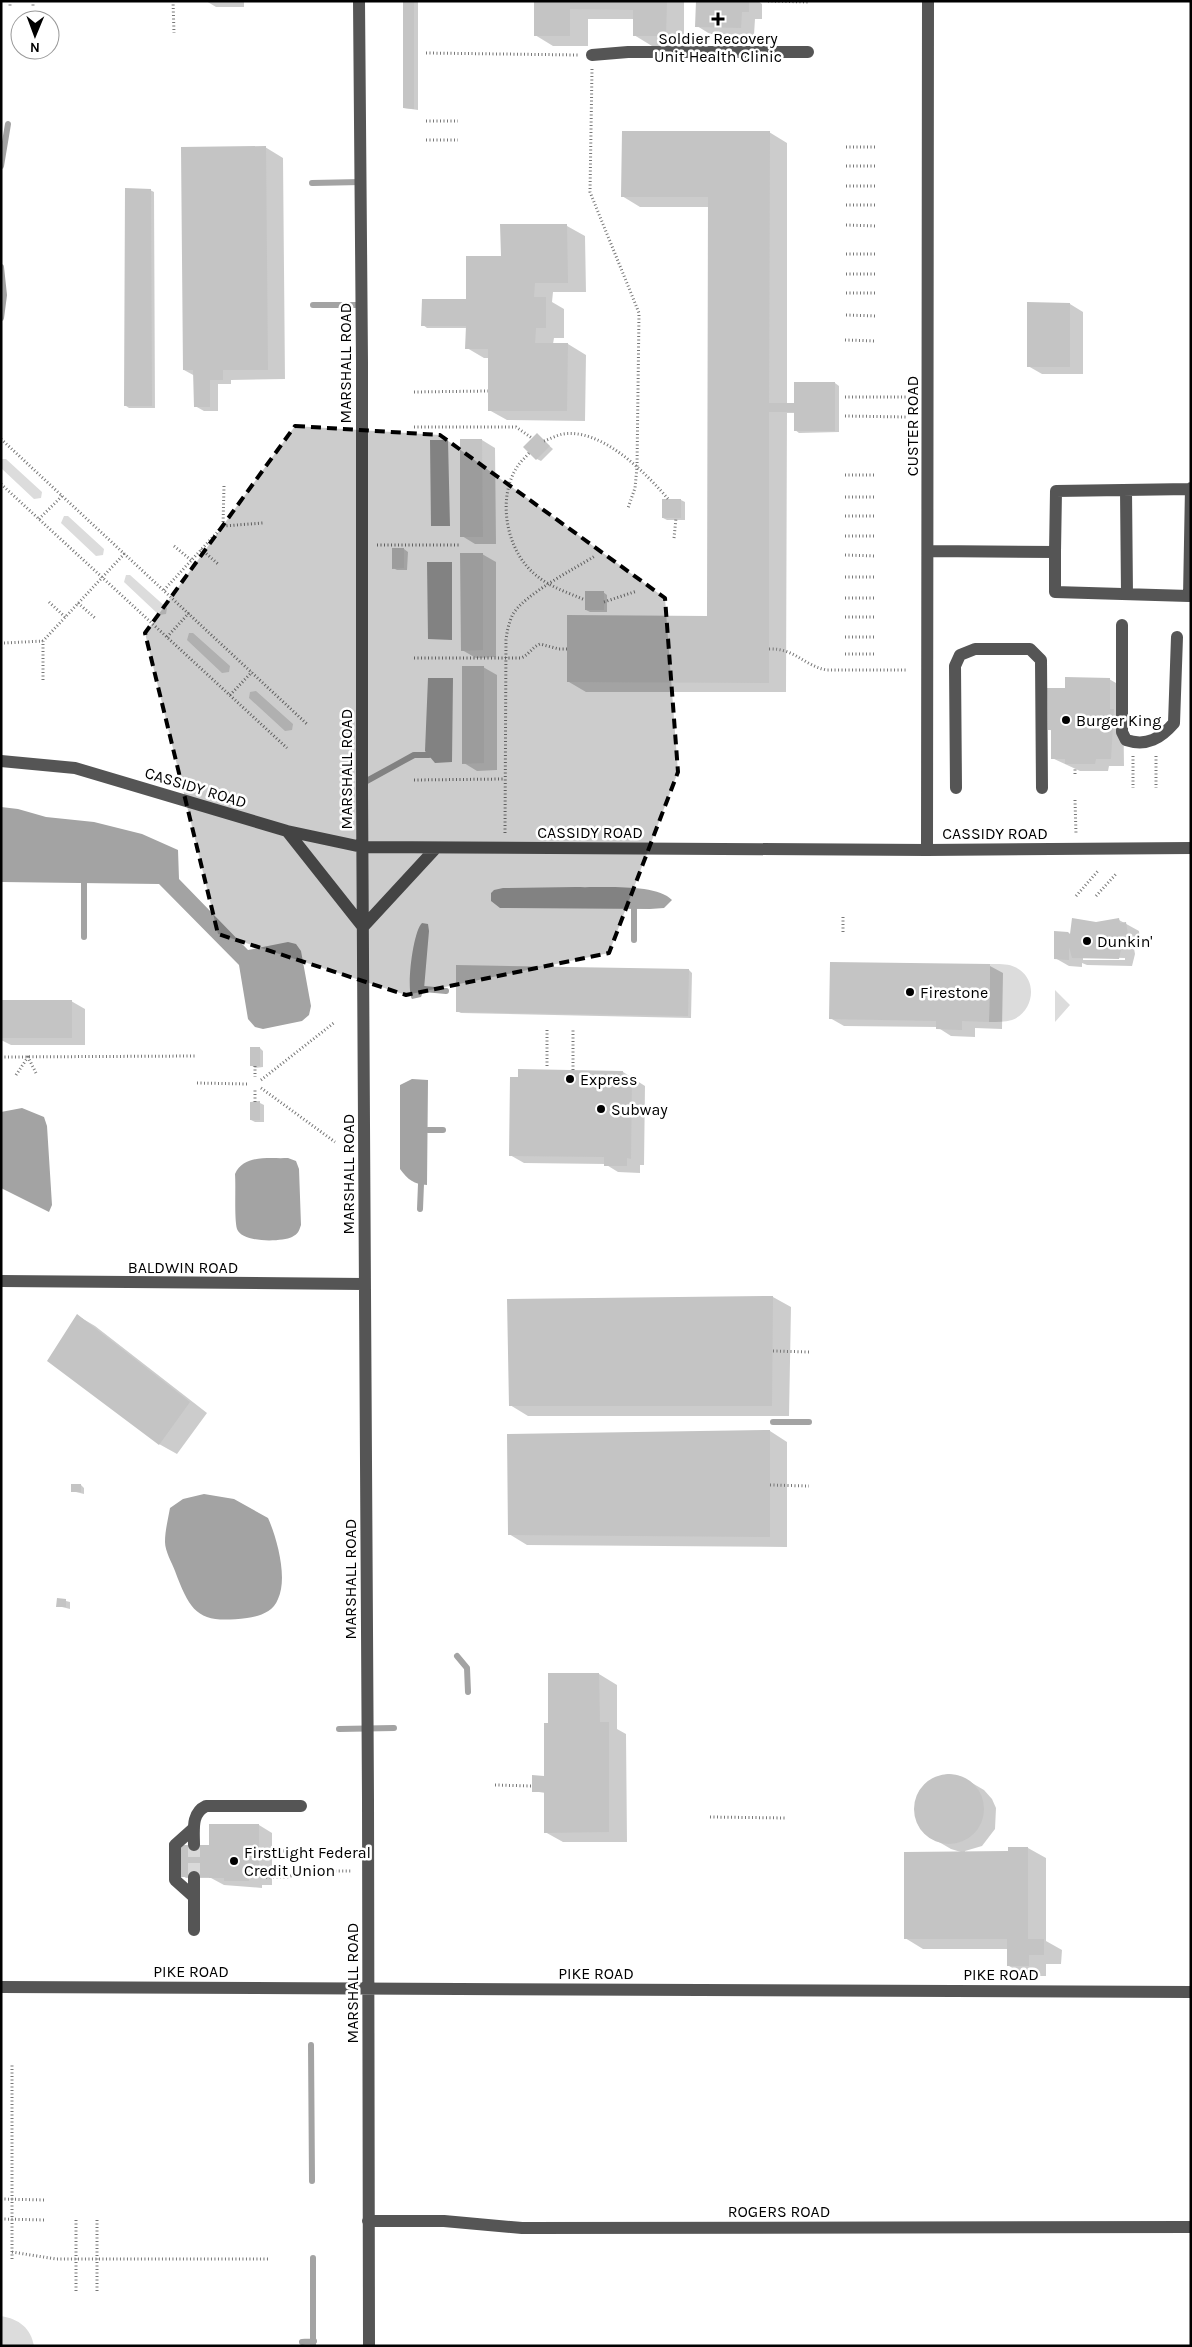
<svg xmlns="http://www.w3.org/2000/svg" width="1192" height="2347" viewBox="0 0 1192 2347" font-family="Karla,sans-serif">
<rect width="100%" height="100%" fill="#fff"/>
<path fill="#dcdcdc" d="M1 459H6L42 492 41 498 34 499 1 468Z
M64 516H68L104 549 103 555 96 556 61 523Z
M126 575H130L167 608 166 614 159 615 124 582Z
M189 633H193L230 666 229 672 222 673 187 640Z
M256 691 293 724 292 730 285 731 249 698 250 692Z
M990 964C1000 964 1011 963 1020 970 1038 983 1033 1012 1012 1020 1005 1022 997 1022 989 1022Z
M1055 990 1070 1005 1055 1022Z
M1 2316C19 2319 31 2328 34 2346H1Z"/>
<path fill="#a3a3a3" d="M430 440H448L450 526H431Z
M427 562H452V640L428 639Z
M428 678H453L452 762 435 763 425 751Z
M1 807 18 809 46 817 94 822 142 834 178 850 179 879 248 950 288 942 296 944 301 951 311 1006 309 1015 302 1021 263 1029 255 1027 248 1019 239 965 159 884 1 882Z
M576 887C599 888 656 883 672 900L664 908 650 909 500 908 491 901V893L494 890 503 888Z
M422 923 428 924 429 931 424 989 421 997 412 999C406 989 413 931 422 923Z
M412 1079 428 1080 427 1185C414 1184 408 1180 400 1169V1085Z
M22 1108 44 1117 47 1126 52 1205 49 1212 1 1188V1112Z
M288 1158 296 1161 299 1169 301 1225C299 1231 298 1234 292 1237 281 1242 242 1243 237 1229 234 1218 236 1187 235 1174 244 1154 268 1159 288 1158Z
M204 1494 234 1499 268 1518C277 1538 288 1578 278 1599 273 1612 260 1616 247 1618 199 1624 191 1614 175 1571 172 1563 165 1551 165 1542 165 1531 168 1519 170 1508L183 1499Z"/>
<path fill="#0003" fill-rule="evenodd" d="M206 1H244V7H216Z
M405 1H418V110L404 108Z
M536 1H684V46H652L634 35 635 19H588V46H553L535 35Z
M697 1H758L762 4V19H755L754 35 710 34 697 26Z
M769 132 787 143V404H795L835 383 839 386V432L799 433 795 430V413H787L786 692H586L569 682 708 617 709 207H640L622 196Z
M265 147 283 158 285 379 231 380V384H218V411H204L195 406V376L184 370Z
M150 190 154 192 155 408H129L126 406Z
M567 226 585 236 586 292H553L552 302 564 309V338H554L553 344H568L586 355 585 421 507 420 489 410V358H484L467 348V328H427L423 325 467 300 502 258Z
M1070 304 1083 312V374H1042L1028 366Z
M537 435 553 449 541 461 537 459Z
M482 440 495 448 496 544H475L462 536Z
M681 500 685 502V520H667L663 518Z
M404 549 408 552 407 570H397L393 568Z
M482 554 496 562V657L476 658 462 650Z
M603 592 607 595V612H590L586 610Z
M483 667 497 675V770L477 771 464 763Z
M1109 679 1123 687 1124 766H1109L1108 771H1080L1052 758V731L1049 729 1066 690Z
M1119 920 1139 931 1140 942 1133 943 1135 954 1132 966 1087 965 1082 963V967L1069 966 1055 958 1072 935 1096 923ZM1083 957 1125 958V960H1083Z
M990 966 1003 973 1002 1029 975 1028V1037L951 1036 937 1027 844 1026 830 1018Z
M689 970 692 973 691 1018 461 1013 457 1011Z
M1 1001H71L85 1009V1045H11L1 1040Z
M260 1048 263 1051V1067L255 1068 251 1065Z
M623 1072 645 1086 644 1165H640V1173L618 1172 605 1164 524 1163 510 1155Z
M260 1103 264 1105V1122H255L251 1120Z
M773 1297 791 1307 789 1416H528L510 1405 508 1301Z
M78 1316 95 1326 207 1413 177 1454 159 1444Z
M770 1431 787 1442V1547L527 1545 509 1534Z
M81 1485 84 1488V1494L72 1491Z
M58 1599 70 1602V1609L58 1606Z
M549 1674H599L617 1685V1729L626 1734 627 1842H563L545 1832V1793L533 1791 546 1777 549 1724Z
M948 1774 960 1776 984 1790 992 1799 996 1808 995 1829 982 1846 965 1851V1853H1009L1028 1848 1046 1858V1941L1062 1950 1061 1964H1046V1976H1027L1009 1966V1949H923L905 1938 964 1853 951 1849 927 1835 919 1826 915 1814V1803L919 1792 927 1783 937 1777Z
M259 1825 272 1833V1885H262V1888L224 1885 211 1878H186L183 1876 209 1846Z"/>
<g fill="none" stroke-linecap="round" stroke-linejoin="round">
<path stroke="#a3a3a3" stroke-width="6" d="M1 166 8 124
M312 183 361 182
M1 267 4 295 1 318
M313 305H362
M363 783 414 755H429
M84 883V937
M634 940V909
M424 989 446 991
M428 1130H443
M420 1209 421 1184
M773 1422H809
M457 1656 467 1668 468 1692
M339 1729 394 1728
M311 2045 312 2181
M313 2258V2346
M302 2342 314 2341"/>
</g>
<path fill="#c4c4c4" d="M403 1H414V109L403 108Z
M534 1H667L666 36H633V10L570 9V36H534Z
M696 1H749V12H742L741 28 695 27Z
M622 131H770L769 403H794V382H835V431H794V412H769V683L567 682V615L707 616 708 197H621Z
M266 146 268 370H223V380H210V407H194L193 370H183L181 147Z
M125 188 151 189 152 406H124Z
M500 224H567L568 283H535L534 297H546V328H536L535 343H568L567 411H488V349H465L466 326H421L422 299H466V256H501Z
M1027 302 1070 303V367H1027Z
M537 433 550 446 536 460 523 447Z
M460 439H482L483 537H460Z
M662 499H681V518H662Z
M392 548H404V568L392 569Z
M460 553H483V650L461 651Z
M585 591H604V610H585Z
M462 666H484V763L462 764Z
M1065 677 1110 678V709H1114L1111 759H1096L1095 764H1065V759H1051V730H1048L1047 688H1065Z
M1072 918 1096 922 1119 918 1120 923 1126 922 1128 935 1120 936 1122 945 1119 959 1072 958 1069 947V960L1054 959V931L1068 932 1070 934Z
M830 962 990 964 989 1022 962 1021V1030L936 1029V1021L829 1019Z
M456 965 689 969 688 1016 456 1012Z
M1 1000H72V1038H1Z
M250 1047H260V1066H250Z
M518 1069 623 1071V1077H632L631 1159 627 1158V1166H604V1157L509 1156 510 1077H518Z
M260 1101V1120H250V1102Z
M773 1296 772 1406H509L507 1299Z
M77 1314 190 1402 159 1445 47 1361Z
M770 1430V1537L508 1535 507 1434Z
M71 1484H81V1492H71Z
M57 1598 66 1599V1607H56Z
M548 1673H599L600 1722H609V1832L544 1833V1792H532V1775L544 1776V1723H548Z
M914 1809a35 35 0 1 1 70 0a35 35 0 1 1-70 0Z
M209 1824H259V1878H249V1881H224V1878H209V1877H181V1845H209Z
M1008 1847H1028V1939H1044V1955H1029V1966H1007V1939H904V1852L1008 1851Z"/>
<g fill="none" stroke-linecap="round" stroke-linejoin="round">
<path stroke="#d9d9d9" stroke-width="12" stroke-dasharray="12 6" stroke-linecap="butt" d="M194 1845V1877"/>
<path stroke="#777" stroke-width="3" stroke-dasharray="1 2.5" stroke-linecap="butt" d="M10 1V6
M33 1V6
M173 1 174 33
M768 1 808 2
M426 53 578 55
M592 69 590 192 639 313 637 467 635 488 628 508
M426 121H458
M426 140H458
M846 147H876
M846 166H876
M846 186H876
M846 205H876
M846 225 876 226
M846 254H876
M846 274H876
M846 293H876
M846 315 876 316
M845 340 876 341
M414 392 488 391
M845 397H906
M845 416 906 417
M414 427H516L532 438
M1 439 308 725
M544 441C550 439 557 435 563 434 602 428 646 473 669 500
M529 453C525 458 520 462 517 467 496 500 507 553 537 576 550 587 569 593 585 600
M845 475H875
M1 484 287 748
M845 497H875
M845 516H875
M39 519 62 496
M223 526 263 523
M845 536H875
M674 538 676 518
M377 545H461
M174 546 191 560
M201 549 218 564
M845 555 875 556
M845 577H875
M164 590 223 526 224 486
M845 598H875
M49 602 65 617
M604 602 637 591
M78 603 95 618
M845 617H874
M167 637 189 613
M845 637H874
M4 643 43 641
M769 649C795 648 804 666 827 670H907
M845 654H874
M414 658H521C529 655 532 647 540 644L559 649H567
M43 680V641L125 553
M230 695 252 672
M1133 756V788
M1156 756V788
M1075 774V769
M414 780 505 779
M1075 800 1076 834
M505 833 506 640C507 631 509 622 513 614 525 594 574 569 595 556
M1076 896 1098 871
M1096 896 1116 874
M843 932V915
M1 1057 197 1056
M255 1066V1077
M547 1066V1030
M573 1070V1030
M16 1075 28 1057 37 1075
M261 1080 335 1022
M197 1083 248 1084
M261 1088 335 1142
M255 1102V1090
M773 1351 809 1352
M770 1485 809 1486
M495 1785 532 1786
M710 1817 787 1818
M266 1851H301
M266 1877H287L310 1871H352
M1 2199 46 2200
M1 2219 46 2220
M76 2220V2293
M97 2220V2292
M12 2252 56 2259H269
M12 2259V2064"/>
<path stroke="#555" stroke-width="12" d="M359 1 362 362V788L368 1799 369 2346
M592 55 628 52H808
M1126 490 1127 594
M928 551 1055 552V592L1189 596 1191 488
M1055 552 1056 491 1190 489
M1122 625V732L1126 740C1147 747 1161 738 1174 723L1177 637
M1 761 75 768 287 831 362 847 927 850 1191 848
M956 788 955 666 960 655 975 649H1030L1041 660 1042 788
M287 831 363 927
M927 850 928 1
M363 927 436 848
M1 1281 364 1284
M194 1845C194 1830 191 1813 206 1806H301
M194 1877V1930
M194 1897 175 1880V1845L194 1828
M1 1987 1191 1992
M368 2221H444L522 2228 1191 2227"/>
</g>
<path fill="#000" fill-opacity="0.2" stroke="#000" stroke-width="4" stroke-dasharray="10 6" stroke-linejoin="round" d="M295 426 440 435 665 598 678 772 609 953 406 995 218 934 145 633Z"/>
<g fill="#000" stroke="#fff" stroke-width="2">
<path d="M715.5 11.5h5v5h5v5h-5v5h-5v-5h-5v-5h5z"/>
<circle cx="1066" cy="720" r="5"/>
<circle cx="1087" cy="941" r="5"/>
<circle cx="910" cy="992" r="5"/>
<circle cx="570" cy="1079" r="5"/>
<circle cx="601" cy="1109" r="5"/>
<circle cx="234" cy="1861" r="5"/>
</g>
<g text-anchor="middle" stroke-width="5" stroke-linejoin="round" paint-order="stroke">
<g font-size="16" fill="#000" stroke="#fff" text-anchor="start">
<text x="718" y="44" text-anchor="middle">Soldier Recovery<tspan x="718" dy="18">Unit Health Clinic</tspan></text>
<text x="1076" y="726">Burger King</text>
<text x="1097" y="947">Dunkin'</text>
<text x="920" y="998">Firestone</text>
<text x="580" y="1085">Express</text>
<text x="611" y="1115">Subway</text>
<text x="244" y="1858">FirstLight Federal<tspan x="244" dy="18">Credit Union</tspan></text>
</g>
<g font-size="16" fill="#000" stroke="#fff">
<text transform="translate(345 363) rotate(-90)" y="6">MARSHALL ROAD</text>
<text transform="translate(912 426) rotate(-90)" y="6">CUSTER ROAD</text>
<text transform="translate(346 769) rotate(-90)" y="6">MARSHALL ROAD</text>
<text transform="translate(196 787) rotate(17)" y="6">CASSIDY ROAD</text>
<text x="590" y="838">CASSIDY ROAD</text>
<text x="995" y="839">CASSIDY ROAD</text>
<text transform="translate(348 1174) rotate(-90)" y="6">MARSHALL ROAD</text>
<text x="183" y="1273">BALDWIN ROAD</text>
<text transform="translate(350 1579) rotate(-90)" y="6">MARSHALL ROAD</text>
<text x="191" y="1977">PIKE ROAD</text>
<text x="596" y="1979">PIKE ROAD</text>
<text x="1001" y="1980">PIKE ROAD</text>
<text transform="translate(352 1983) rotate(-90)" y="6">MARSHALL ROAD</text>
<text x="779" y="2217">ROGERS ROAD</text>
</g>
</g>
<rect width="1192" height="2347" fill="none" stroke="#000000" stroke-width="5"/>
<g transform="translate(35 35) rotate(181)"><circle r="24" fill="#ffffff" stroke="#999999"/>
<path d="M0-4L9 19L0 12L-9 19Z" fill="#000000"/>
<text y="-8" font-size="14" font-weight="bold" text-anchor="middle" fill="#000000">N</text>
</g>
</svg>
